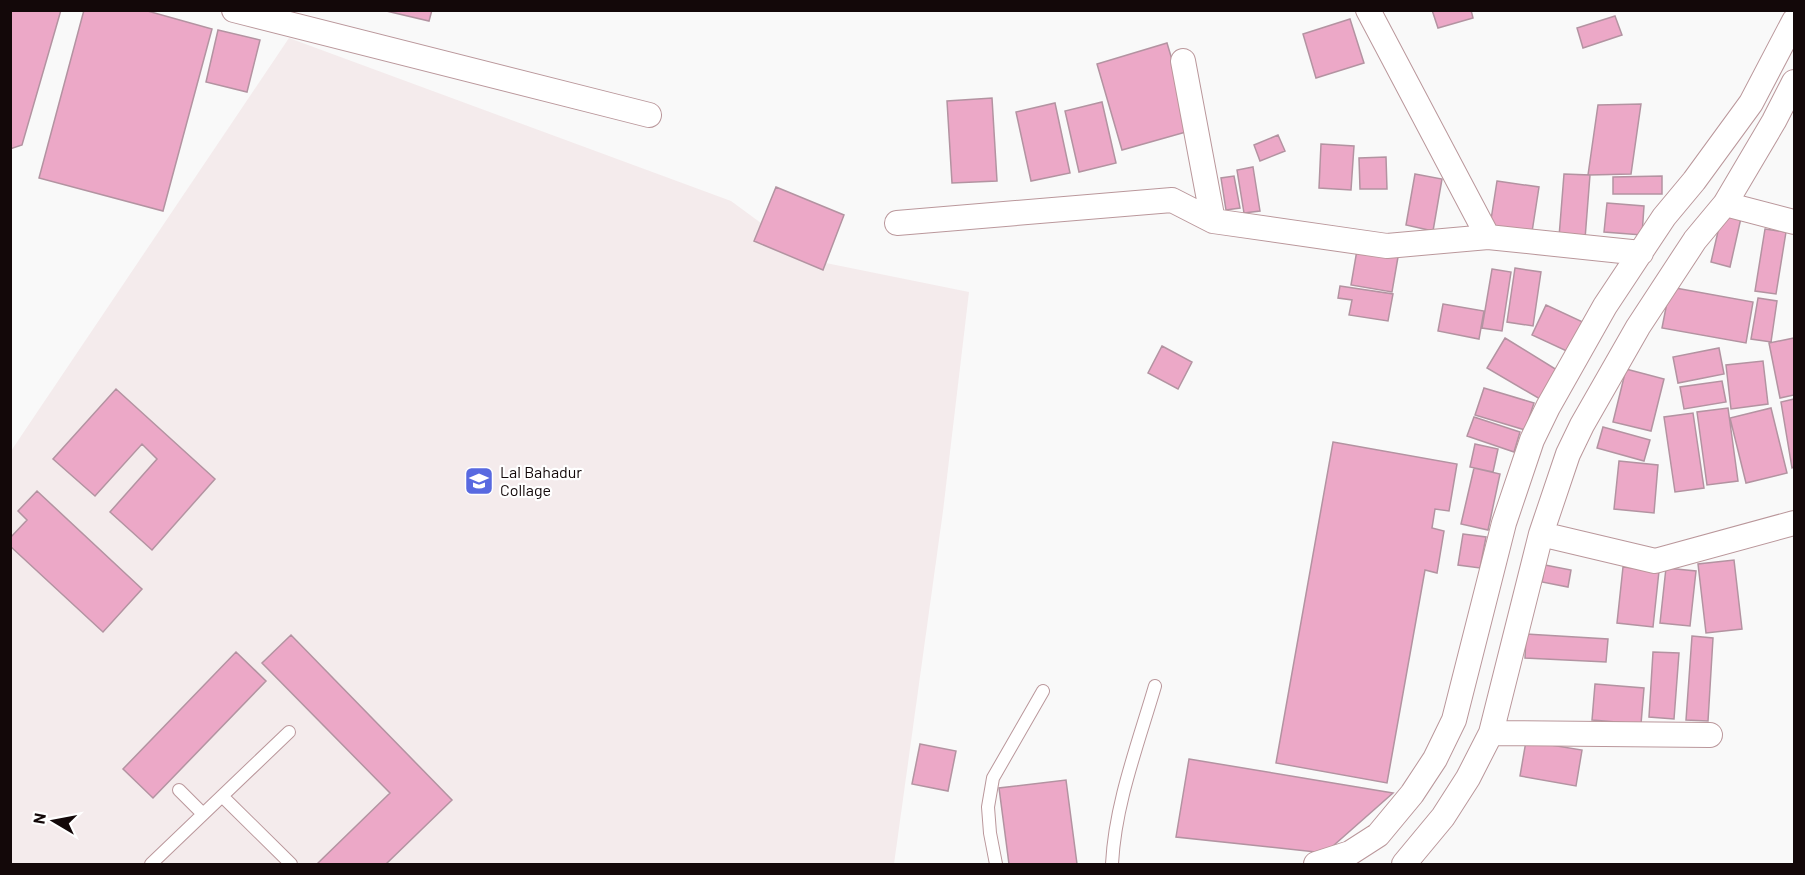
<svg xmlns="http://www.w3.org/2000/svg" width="1805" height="875" viewBox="0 0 1805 875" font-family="Barlow,sans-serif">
<rect width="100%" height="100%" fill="#f9f9f9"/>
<path fill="#f4ebec" d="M289 38 731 201 811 260 969 292 943 511 894 864H11V451Z"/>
<path fill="#eca8c7" stroke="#b393a1" stroke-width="1.5" d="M10 10H61L22 145 10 149Z
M84 10H144L212 29 163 211 39 178Z
M382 10H432L429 21Z
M1432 10H1471L1473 18 1438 28Z
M1615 16 1622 35 1583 48 1577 28Z
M1350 19 1364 63 1316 78 1303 34Z
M218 30 260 40 247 92 206 82Z
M1167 43 1193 130 1122 150 1097 64Z
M992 98 997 181 952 183 947 101Z
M1102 102 1116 163 1079 172 1065 111Z
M1055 103 1070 173 1031 181 1016 112Z
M1641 104 1631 174 1588 175 1598 105Z
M1278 135 1285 151 1260 161 1254 145Z
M1321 144 1354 146 1351 190 1319 188Z
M1386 157 1387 189H1360L1359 158Z
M1253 167 1260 211 1244 213 1237 170Z
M1415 174 1442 179 1433 231 1406 225Z
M1564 174 1590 175 1585 239 1559 237Z
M1234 176 1240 208 1226 210 1221 178Z
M1662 176V194H1613V177Z
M1497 181 1539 187 1532 232 1490 226Z
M776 187 844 215 823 270 754 241Z
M1607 203 1644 206 1642 235 1604 232Z
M1722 214 1741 218 1730 267 1711 262Z
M1765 229 1786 232 1776 294 1755 291Z
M1357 250 1398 257 1392 292 1351 285Z
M1515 268 1541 272 1533 326 1507 322Z
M1492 269 1511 272 1502 331 1482 328Z
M1340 286 1393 294 1388 321 1349 315 1352 300 1338 298Z
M1670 287 1753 302 1746 343 1662 328Z
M1758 298 1777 301 1771 342 1751 339Z
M1443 304 1484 311 1479 339 1438 331Z
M1546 305 1585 323 1571 353 1532 335Z
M1505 338 1557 370 1540 399 1487 368Z
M1794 338V395L1780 398 1769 343Z
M1162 346 1192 362 1178 389 1148 373Z
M1719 348 1724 374 1678 383 1673 357Z
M1763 361 1768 404 1731 409 1726 365Z
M1626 369 1664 379 1651 431 1613 422Z
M1722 381 1726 402 1684 409 1680 387Z
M1484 388 1534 403 1525 430 1475 415Z
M116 389 215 479 152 550 110 512 157 459 142 444 95 496 53 459Z
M1794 399V467L1792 468 1781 402Z
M1728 408 1738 481 1707 485 1697 412Z
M1771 408 1787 473 1746 483 1730 418Z
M1693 413 1704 488 1675 492 1664 417Z
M1474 417 1520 432 1514 452 1467 436Z
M1603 427 1650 440 1644 461 1597 448Z
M1333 442 1457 464 1449 511 1435 509 1432 528 1444 531 1437 573 1425 570 1387 783 1276 763Z
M1475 444 1498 449 1493 472 1470 467Z
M1619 461 1658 465 1654 513 1614 509Z
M1474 468 1500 474 1488 530 1461 524Z
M37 491 142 589 103 632 10 546V538L27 520 18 511Z
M1463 534 1486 537 1480 568 1458 565Z
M1734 560 1742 629 1706 633 1698 564Z
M1545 565 1571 570 1568 587 1542 582Z
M1623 567 1659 571 1653 627 1617 623Z
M1666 568 1696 571 1690 626 1660 623Z
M1526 634 1608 639 1606 662 1525 658Z
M291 635 452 800 386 864H317L390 793 262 663Z
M1692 636 1713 638 1708 721 1686 720Z
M236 652 266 681 153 798 123 769Z
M1653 652 1679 653 1674 719 1649 717Z
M1595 684 1644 688 1641 724 1592 720Z
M1526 741 1582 750 1576 786 1520 776Z
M920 744 956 751 948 791 912 784Z
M1189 759 1393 793 1325 853 1176 837Z
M1066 780 1077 864H1009L999 788Z"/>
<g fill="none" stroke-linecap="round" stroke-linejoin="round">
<g stroke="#ba979b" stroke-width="14">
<path id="service" d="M179 790 203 814
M222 796 291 864
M151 864 289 732
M996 864 990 833 988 807 993 778 1043 691
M1112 864C1115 804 1138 744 1155 686"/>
</g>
<g stroke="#ba979b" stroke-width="26">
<path id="minor" d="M234 10 649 115
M1368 10 1488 237
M1183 61 1213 221
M1725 204 1794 222
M897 223 1172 200 1213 221 1387 246 1488 237 1641 253
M1541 534 1655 561 1794 523
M1491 733 1710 735
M1316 864 1350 853 1378 835 1412 794 1435 759 1454 720 1504 523 1532 440 1548 407 1605 306 1664 217 1694 181 1751 103 1794 21
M1404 864 1443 817 1468 778 1491 733 1541 534 1568 454 1582 425 1638 327 1695 240 1725 204 1774 121 1794 82"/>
</g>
<use href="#service" stroke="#fff" stroke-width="12"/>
<use href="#minor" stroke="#fff" stroke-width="24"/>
</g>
<defs>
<g id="university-square" transform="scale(1.5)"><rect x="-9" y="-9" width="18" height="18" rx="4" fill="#5869e0" stroke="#fff"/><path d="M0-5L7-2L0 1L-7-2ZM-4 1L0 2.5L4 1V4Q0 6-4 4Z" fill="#fff"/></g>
</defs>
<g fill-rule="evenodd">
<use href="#university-square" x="479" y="481"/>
</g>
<g text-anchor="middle" stroke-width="4.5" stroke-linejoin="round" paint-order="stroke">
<g font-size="16" fill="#130809" stroke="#fff" text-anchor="start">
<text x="500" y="478">Lal Bahadur<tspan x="500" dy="18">Collage</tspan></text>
</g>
</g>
<rect width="1805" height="875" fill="none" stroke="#130809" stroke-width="24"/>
<g transform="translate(54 821) rotate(280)" stroke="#ffffff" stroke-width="4.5" paint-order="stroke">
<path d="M0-4.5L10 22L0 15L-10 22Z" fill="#130809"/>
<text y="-9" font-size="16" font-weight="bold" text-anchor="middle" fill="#130809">N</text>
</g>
</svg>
